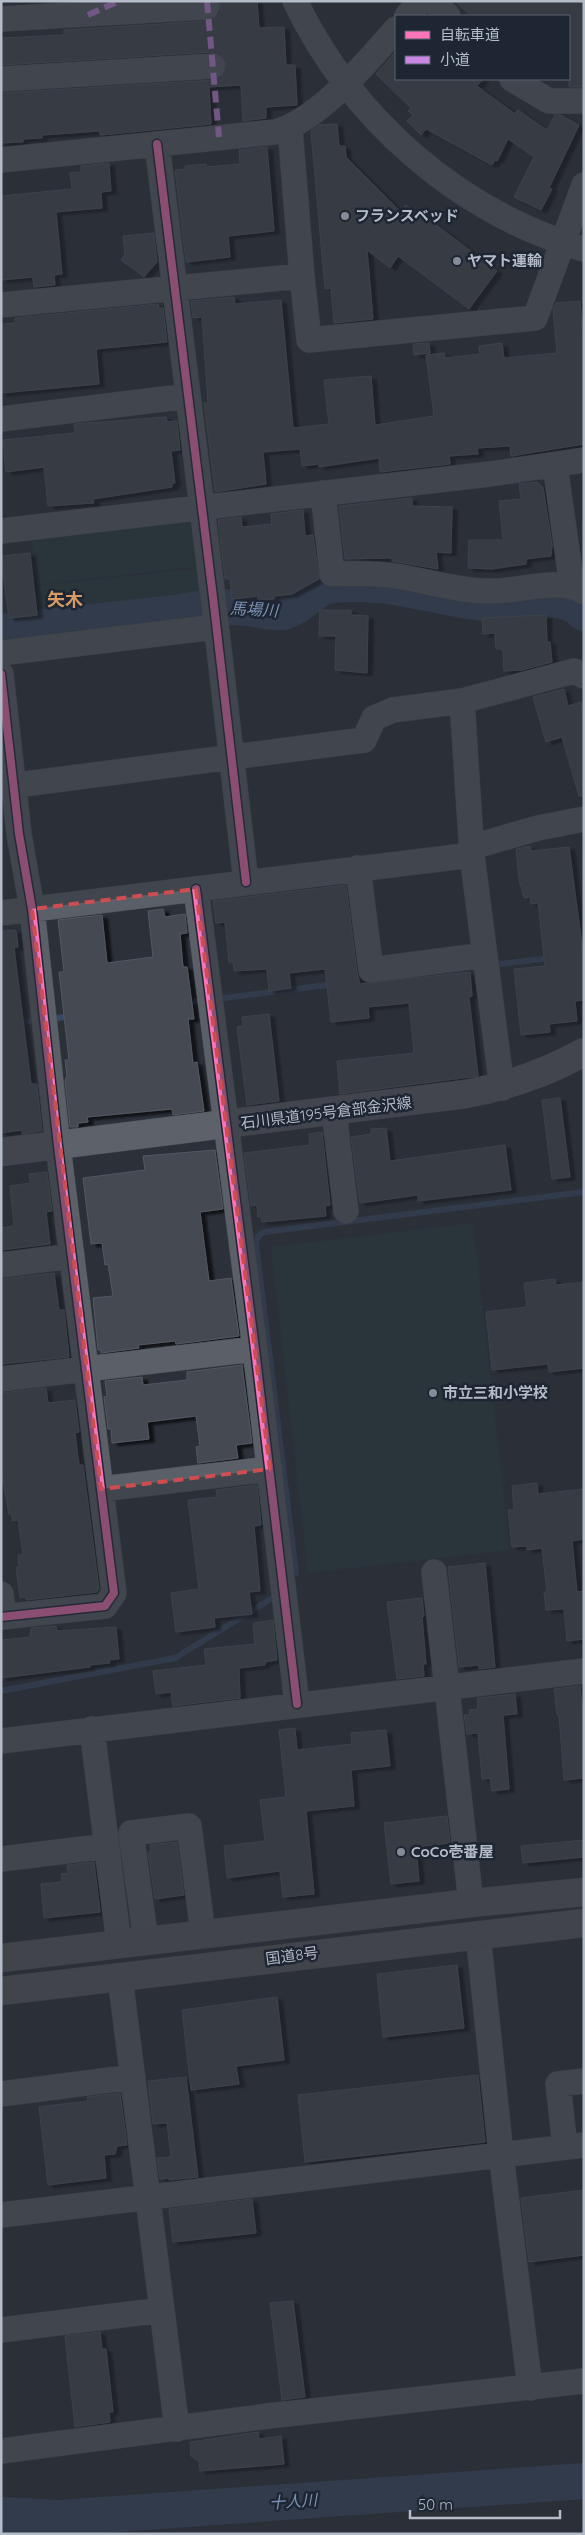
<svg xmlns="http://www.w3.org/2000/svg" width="585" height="2535" viewBox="0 0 585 2535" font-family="Quicksand,'Noto Sans JP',sans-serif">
<defs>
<filter id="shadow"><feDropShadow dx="5.5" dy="3" stdDeviation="1" flood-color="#0009"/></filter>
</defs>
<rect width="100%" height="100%" fill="#2b3039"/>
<path fill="#283a3f" d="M187 517 197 525 201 566 37 585 31 535Z
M201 568 204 597 40 617 37 586Z
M473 1223 510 1550 308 1573 271 1247Z"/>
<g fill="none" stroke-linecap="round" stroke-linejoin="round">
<path stroke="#394964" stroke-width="6" d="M491 965 551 958
M216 999 335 984
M184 1003 206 1000
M50 1019 72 1016
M15 1023 40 1020
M296 1573 256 1244 258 1236 264 1232 584 1192
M1 1691 175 1658 279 1594"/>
<path stroke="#394964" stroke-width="36" d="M1 632 174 613C199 608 223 606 249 608 260 609 272 614 283 612 299 608 308 595 322 588 330 584 346 584 355 584 402 583 447 601 494 604 527 606 558 588 584 613
M1 2515 59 2518 584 2481"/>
</g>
<path fill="#454951" stroke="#535861" filter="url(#shadow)" d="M220 1H257L259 28 284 27 286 65H295L297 105 266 107V118L243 121 241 85 209 87 211 124 112 134 100 135V131L42 135V138L23 139V142L1 143V93L214 80 221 78 227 66 225 58 212 52 2 65 1 38 64 35V30L208 21 220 14Z
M455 1H584V87H569V16H471Z
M396 51V79H483L477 86 515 114 518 110 547 130 555 115H560L579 125 549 188 552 189 541 210 514 197 534 157 508 139 497 161 495 160 492 165 426 129 421 135 407 121 413 115 408 111 411 108 376 74Z
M337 124 339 146H345L346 157 401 212 406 205 425 220 427 218 497 271 469 309 398 256 390 268 367 250 373 319 334 323 331 288 325 289 311 131 319 125Z
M267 147 274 231 228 236 230 257 186 262 175 170 185 169V166L206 164V167L240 164 239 150Z
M109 163 111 191 101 192 102 208 56 212 62 274 54 275 55 285 34 287 33 277 1 280V196L72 189 70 173 81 172V166Z
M154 233 157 262 144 277 121 260 125 254 123 236Z
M234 297 235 304 281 300 293 428 329 424 324 380 371 376 375 425 434 416 426 355 444 353 445 358 480 354 479 346 502 343 504 358 557 353 553 310 556 303 580 301 584 345V444L511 456 510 446 477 448 478 454 449 456 450 464 380 472 379 458 319 467V464L302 466 300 449 263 452 266 484 215 492 204 403H208L202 317 193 318 191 301Z
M158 304 159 308H163L167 342 96 349 99 384 1 393V324L15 323V318Z
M429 343 430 353 414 355 413 344Z
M166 417 167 422 177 421 180 450 171 451 175 483 172 484V487L93 499 94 503 48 506 44 467 6 472 3 440 75 433 74 424Z
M537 482 543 487 552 545 551 556 526 559V564L492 569 468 568 469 540H503L499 501 521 499 519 484Z
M412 498V506L452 507 451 553 436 552 438 569 392 561V558L345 559 339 506Z
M303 510 305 536 313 535 319 579 292 594 274 596V599L258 600V596L232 599 230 579H225L218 520 241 517 242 527 272 524 271 514Z
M30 553 37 615 9 618 1 556Z
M320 610H351V615L368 616 367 673 335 670 336 636H319Z
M546 615 547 642H550L552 662 522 670 504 671 503 652 501 649H496L495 633 483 634 482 618Z
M564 689 568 706 581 702 584 713V796H579L562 737 546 742 533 697Z
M530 846 531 851 569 847 584 961V1000L575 1001 577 1021 549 1024 550 1032 521 1035 514 969 545 966 538 903 531 904 530 897 524 898 519 879 516 849Z
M346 885 357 972 360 984 470 972 472 996 469 997 478 1076 340 1094 337 1061 414 1053 409 1003 368 1007 369 1018 331 1022 325 969 289 973 291 988 269 991 267 969 234 971 233 962H229L225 922 216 923 213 901Z
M163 909 165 917 185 914 187 933 180 934 183 967H187L194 1019H188L193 1063 197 1062 204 1111 173 1115 172 1109 87 1117 88 1122 78 1123V1127H70L65 1080 67 1076 65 1060H69L59 972H64L58 920 102 915 107 963 153 957 148 911Z
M16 930 18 947 14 948 31 1084H37L42 1131 22 1134V1130L1 1133V931Z
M269 1014 279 1101 247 1105 237 1027 243 1026 242 1017Z
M560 1098 570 1177 552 1179 542 1100Z
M386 1128 390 1161 505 1145 511 1190 418 1201V1195L360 1203 351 1137 371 1134V1129Z
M322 1132 330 1205 325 1206 326 1216 262 1222 261 1217H258L257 1205 251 1206 244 1153 310 1145 309 1134Z
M215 1150 223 1209 200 1212 209 1281 231 1278 239 1336 176 1344 175 1341 138 1345 139 1348 101 1353V1350H98L93 1298 113 1296 108 1264 105 1265 102 1243 91 1244 83 1178 145 1170 143 1156Z
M47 1172 52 1211 46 1212 50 1244 1 1250V1228L14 1226 10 1186 30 1183 29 1174Z
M54 1273 59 1310H64L69 1357 1 1364V1279Z
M555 1279 556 1285 584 1282V1368L549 1372 548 1364 492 1370 486 1312 527 1307 524 1283Z
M242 1365 252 1443 236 1445 238 1458 198 1463 196 1447 200 1446 196 1416 147 1422 149 1439 112 1443 111 1429H108L104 1397 107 1396 105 1381 142 1377 143 1385 187 1380V1372Z
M46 1388 48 1403 75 1400 79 1432 75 1433 79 1465H83L99 1589 97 1592 26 1600V1597L20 1598 16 1567H19L18 1555H23L18 1520 12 1521V1514H9L1 1470V1393Z
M537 1483 538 1494 584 1489V1539L572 1541 577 1592 584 1591V1639L567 1641 564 1609 546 1610 544 1592H547L542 1548 527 1550V1546L512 1547 508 1510H514L512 1486Z
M257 1485 261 1525 254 1526 260 1591 249 1592 252 1614 214 1618 215 1627 176 1632 171 1593 199 1589 188 1500 217 1497 216 1490Z
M485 1563 495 1667 479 1669V1665L459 1667 448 1567Z
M422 1598 424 1616 422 1617 426 1664H423L424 1676 397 1679 387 1602Z
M273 1620 277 1660 265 1662V1665L239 1668 240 1698 173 1706 171 1692 156 1694 153 1671 206 1665 204 1649 255 1644 253 1623Z
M56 1626 57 1631 116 1627 119 1659 109 1660 110 1663 89 1665 90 1667 1 1678V1640L30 1637 31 1628Z
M580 1686 584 1725V1778L564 1780 559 1715H557L554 1689Z
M515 1694 517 1714 503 1715 509 1789 492 1791 490 1778 482 1779 478 1733 467 1734 464 1715H470L469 1710 478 1709 477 1698Z
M295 1728 297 1750 352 1744 351 1733 386 1730 390 1766 351 1770 354 1806 306 1811 314 1894 283 1897 280 1871 227 1878 224 1846 265 1841 260 1800 286 1797 279 1730Z
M447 1816 450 1843 416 1847 419 1881 391 1884 384 1823Z
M584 1840V1857L523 1863 521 1846Z
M177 1842 184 1895 155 1899 148 1852H151L150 1845Z
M94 1862 100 1912 44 1918 41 1884 62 1882 61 1874 68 1873 67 1865Z
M457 1965 464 2028 383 2037 377 1974Z
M277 1997 284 2060 236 2066 239 2084 191 2090 182 2010Z
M478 2075 485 2142 305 2162 298 2095Z
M186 2077 198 2177 169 2180V2178L160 2179 157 2158 171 2157 167 2123 153 2124 148 2081Z
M120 2093 127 2145 117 2146 115 2154 104 2155 106 2178 48 2185 39 2107 88 2101 87 2097Z
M584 2190V2255L529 2262 521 2198Z
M252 2199 256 2233 173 2242 169 2209Z
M293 2301 305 2397 282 2400 270 2303Z
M100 2332 102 2349H106L113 2412H109L110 2422 75 2427 65 2336Z
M258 2432 259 2439 281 2436 284 2464 200 2471 199 2462 191 2456 190 2442Z"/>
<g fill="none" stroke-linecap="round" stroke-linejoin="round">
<g stroke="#474b51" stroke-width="26">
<path id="minor" d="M295 1C352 119 458 212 584 249
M433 1 448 16
M407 16 421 1
M1 19 207 7
M1 79 213 66
M512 79 549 101H584
M290 128 302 276
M157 144 213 597 246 882
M1 160 275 132C318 121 367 62 396 29
M1 305 302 276 309 340 535 318 584 185
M1 419 188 396
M555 465 572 586
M323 493 332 574C354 573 375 573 396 576 428 581 462 592 494 591 521 591 560 577 584 592
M1 531 490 474 584 460
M1 653 215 627
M1 674 19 834 32 909 58 1146 114 1593 105 1606 1 1617
M462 701 472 855 502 1088
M1 787 364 740 374 718 393 710 462 701 574 671 584 676
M472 847 538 828 584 819
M358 868 371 970 485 955
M196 889 255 1349 297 1704
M1 913 472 855
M334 1112 346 1211
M1 1265 72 1256
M1 1379 255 1349
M101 1489 270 1469
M434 1572 471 1903
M1 1594 4 1617
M92 1729 119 1944
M1 1741 584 1671
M1 1859 107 1846
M478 1934 501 2154 530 2388
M146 1941 131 1833 189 1826 203 1933
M120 1977 177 2429
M1 2094 133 2077
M565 2147 558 2084 584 2081
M1 2215 584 2145
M1 2330 162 2310
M1 2451 268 2416 584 2381"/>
</g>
<g stroke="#494d56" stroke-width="29">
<path id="major" d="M1 1152 466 1094C509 1086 546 1073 584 1052"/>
</g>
<g stroke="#484c55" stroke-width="29">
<path id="highway" d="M1 1958 471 1903 584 1892
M1 1991 584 1923"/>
</g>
<use href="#minor" stroke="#5b5f67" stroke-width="25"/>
<use href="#major" stroke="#5d6169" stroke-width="28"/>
<use href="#highway" stroke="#5b5d60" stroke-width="28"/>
<path stroke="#c787e3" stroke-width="6" stroke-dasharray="12 6" stroke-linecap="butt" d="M207 1 219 137
M88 15 119 1"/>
<g stroke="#1e2634" stroke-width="11">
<path id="cycleway" d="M157 144 213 597 246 882
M1 674 19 834 32 909 58 1146 114 1593 105 1606 1 1617
M196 889 255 1349 297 1704"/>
</g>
<use href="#cycleway" stroke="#fb73b8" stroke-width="8"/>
</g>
<path d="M0 0H585V2535H0ZM196 889 270 1469 101 1489 32 909Z" fill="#2b3039" fill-opacity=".55" fill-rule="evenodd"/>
<path fill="none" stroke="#ce4d50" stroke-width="4" stroke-dasharray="10 6" stroke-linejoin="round" d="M196 889 270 1469 101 1489 32 909Z"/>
<g fill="#858b97" stroke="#1e2634" stroke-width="2">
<circle cx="345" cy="216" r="5"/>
<circle cx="457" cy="261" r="5"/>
<circle cx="433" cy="1393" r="5"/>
<circle cx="401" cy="1852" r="5"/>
</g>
<g text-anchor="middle" stroke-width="5" stroke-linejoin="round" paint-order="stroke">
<g font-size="15" font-weight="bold" fill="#b5bcc9" stroke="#1e2634" text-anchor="start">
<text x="355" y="221">フランスベッド</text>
<text x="467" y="266">ヤマト運輸</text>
<text x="443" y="1398">市立三和小学校</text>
<text x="411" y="1857">CoCo壱番屋</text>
</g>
<g font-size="15" fill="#b5bcc9" stroke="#1e2634">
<text transform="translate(326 1113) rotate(-7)" y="5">石川県道195号倉部金沢線</text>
<text transform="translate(292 1956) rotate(-7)" y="5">国道8号</text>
</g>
<g font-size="16" font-style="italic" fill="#7c90b1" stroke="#1e2634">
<text transform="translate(254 609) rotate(3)" y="6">馬場川</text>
<text transform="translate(293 2501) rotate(-4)" y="6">十人川</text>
</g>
<g font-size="18" font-weight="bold" fill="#d59a65" stroke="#1e2634">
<text x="65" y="606">矢木</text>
</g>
</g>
<rect width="585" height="2535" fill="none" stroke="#b5bcc9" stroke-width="5"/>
<rect x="395" y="15" width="175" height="65" fill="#1e2634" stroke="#5a6270"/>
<rect x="405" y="31" width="25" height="8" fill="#fb73b8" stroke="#5a6270"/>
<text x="440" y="40" font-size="15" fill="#b5bcc9">自転車道</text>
<rect x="405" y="56" width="25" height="8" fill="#c787e3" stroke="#5a6270"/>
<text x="440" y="65" font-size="15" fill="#b5bcc9">小道</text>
<path d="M410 2510v8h150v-8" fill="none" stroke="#b5bcc9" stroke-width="2.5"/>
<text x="418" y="2510" font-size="15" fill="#b5bcc9" stroke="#1e2634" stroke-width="4" paint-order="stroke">50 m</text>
</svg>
